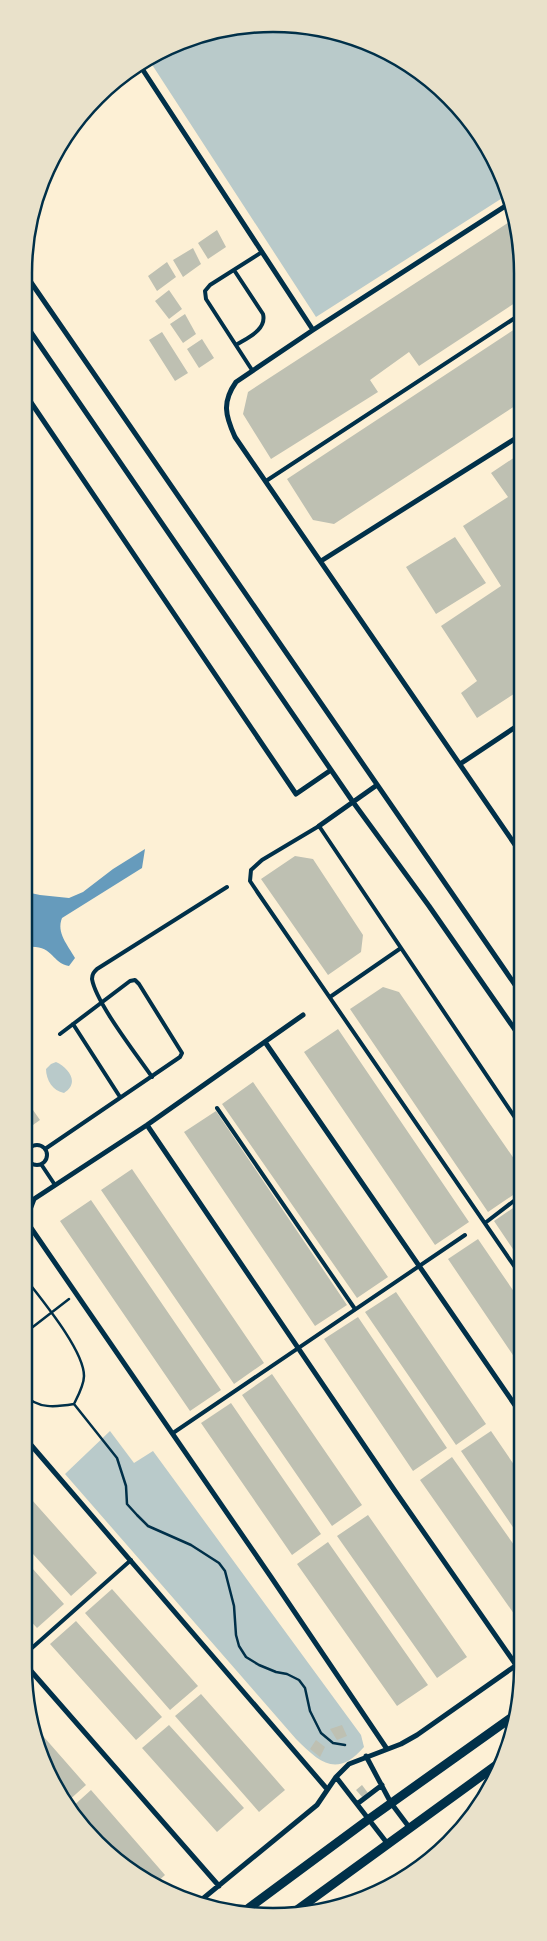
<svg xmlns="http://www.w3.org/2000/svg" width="547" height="1941" viewBox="0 0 547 1941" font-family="'Exo 2',sans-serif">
<rect width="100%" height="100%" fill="#fdf0d5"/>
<path fill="#b9caca" d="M322 28 384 50 450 97 498 163 507 195 316 317 149 60 224 29Z
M56 1062C69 1068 80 1083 64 1093 53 1091 46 1080 46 1069L51 1064Z
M110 1431 134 1463 153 1451 361 1735 364 1747C337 1778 320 1763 296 1739L65 1474Z"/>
<path fill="#669bbc" d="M145 849 142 868 62 918C56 933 68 945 75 958L69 966C50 962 54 944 26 947V892L40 895 69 898 83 892 113 869Z"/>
<path fill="#bec0b2" d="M514 219 521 241V299L419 366 409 352 370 380 378 392 271 459 243 414 248 392Z
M217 230 226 247 208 259 198 243Z
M193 248 201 264 183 277 173 260Z
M167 262 176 277 157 291 148 276Z
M169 290 182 309 169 319 155 301Z
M185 314 196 334 183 343 170 324Z
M521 325V402L334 524 313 520 287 479Z
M162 332 188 373 175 381 149 340Z
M202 339 214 358 199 368 187 349Z
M521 453 520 690 477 718 461 693 477 681 441 626 501 586 463 526 508 497 491 473Z
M455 537 486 583 436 614 406 567Z
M295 856 313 859 363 935 361 952 328 975 261 879Z
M383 987 399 992 519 1166V1191L488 1212 350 1009Z
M338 1029 469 1222 435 1245 304 1052Z
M253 1082 388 1277 357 1298 222 1104Z
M26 1100 40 1120 26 1130Z
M216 1111 347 1305 315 1326 184 1132Z
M132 1169 264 1363 234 1384 101 1190Z
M91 1200 221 1390 190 1411 60 1221Z
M519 1204V1258L494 1221Z
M478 1239 519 1299V1364L448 1259Z
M396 1292 486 1424 456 1445 365 1312Z
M358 1317 447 1448 413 1471 324 1339Z
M272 1374 362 1505 332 1526 242 1395Z
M231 1403 321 1534 292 1555 201 1423Z
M491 1431 519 1472V1536L461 1451Z
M452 1457 519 1552V1621L420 1480Z
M24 1491 97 1573 71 1596 24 1544Z
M368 1515 467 1657 437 1678 337 1536Z
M328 1542 428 1685 397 1706 297 1564Z
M24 1559 64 1604 37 1628 24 1614Z
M112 1589 198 1686 170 1710 85 1613Z
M76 1621 162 1717 136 1740 50 1644Z
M201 1694 285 1790 259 1812 175 1716Z
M169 1725 244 1808 217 1832 142 1748Z
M342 1725 347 1736 337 1740 330 1729Z
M36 1728 86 1785 67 1802 43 1763Z
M316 1740 325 1747 320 1757 310 1749Z
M362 1785 368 1793 363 1798 356 1790Z
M91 1790 165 1875 154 1885 86 1832 71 1808Z"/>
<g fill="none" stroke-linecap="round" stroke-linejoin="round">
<path stroke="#003049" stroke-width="2.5" d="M25 1157 27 1156
M25 1333 69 1299
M25 1395C37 1409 56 1407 74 1404 78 1396 84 1385 84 1376 84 1350 41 1299 25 1278
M74 1404 117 1458 126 1486 127 1504 137 1515 148 1526 191 1545 219 1563 225 1571 234 1606 236 1635 239 1646 246 1657 259 1665 276 1672 287 1674 299 1680 305 1688 310 1711 321 1733 333 1743 345 1745"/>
<path stroke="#003049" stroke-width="4" d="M234 270 263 314C267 330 247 338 236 345
M252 370 206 299 205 291 210 285 262 252
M266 481 521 314
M330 997 401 948
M73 1024 120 1097
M152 1077C137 1055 96 1003 92 979 92 974 94 972 97 969L227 887
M217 1108 355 1309
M27 1155a10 10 0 1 1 20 0a10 10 0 1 1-20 0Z
M45 1149 180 1057 182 1053 139 984 135 980 130 981 60 1034
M41 1164 55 1185
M485 1223 519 1197
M519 1273 258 893 250 881 251 870 262 860 319 826 520 1125
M173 1433 465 1235
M24 1655 131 1560"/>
<path stroke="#003049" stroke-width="5" d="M139 64 313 330
M510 203 313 330 236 382C222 402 225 415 235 437L520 852
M28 278 520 992
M28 328 353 802 429 906 520 1037
M28 398 296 794 331 770
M321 561 521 435
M460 764 520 724
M319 826 377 785
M303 1015 147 1125 34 1199 29 1212V1225L271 1577 387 1749
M265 1042 519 1411
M147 1125 395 1491 516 1665
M25 1438 327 1789
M24 1663 219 1886
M366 1756 391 1803 409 1827
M336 1777 387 1843
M357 1804 382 1785
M200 1901 317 1805 336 1777 349 1764 401 1744 417 1735 518 1664"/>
<path stroke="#003049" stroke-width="9" d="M242 1913 369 1819 519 1712
M293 1913 502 1761"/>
</g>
<path d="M0 0H547V1941H0ZM273 32H273A241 241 0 0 1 514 273V1667A241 241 0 0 1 273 1908H273A241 241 0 0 1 32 1667V273A241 241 0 0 1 273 32Z" fill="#e9e1ca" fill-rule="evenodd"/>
<path fill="none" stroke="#003049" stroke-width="2.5" d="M273 32H273A241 241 0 0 1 514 273V1667A241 241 0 0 1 273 1908H273A241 241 0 0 1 32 1667V273A241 241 0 0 1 273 32Z"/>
</svg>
